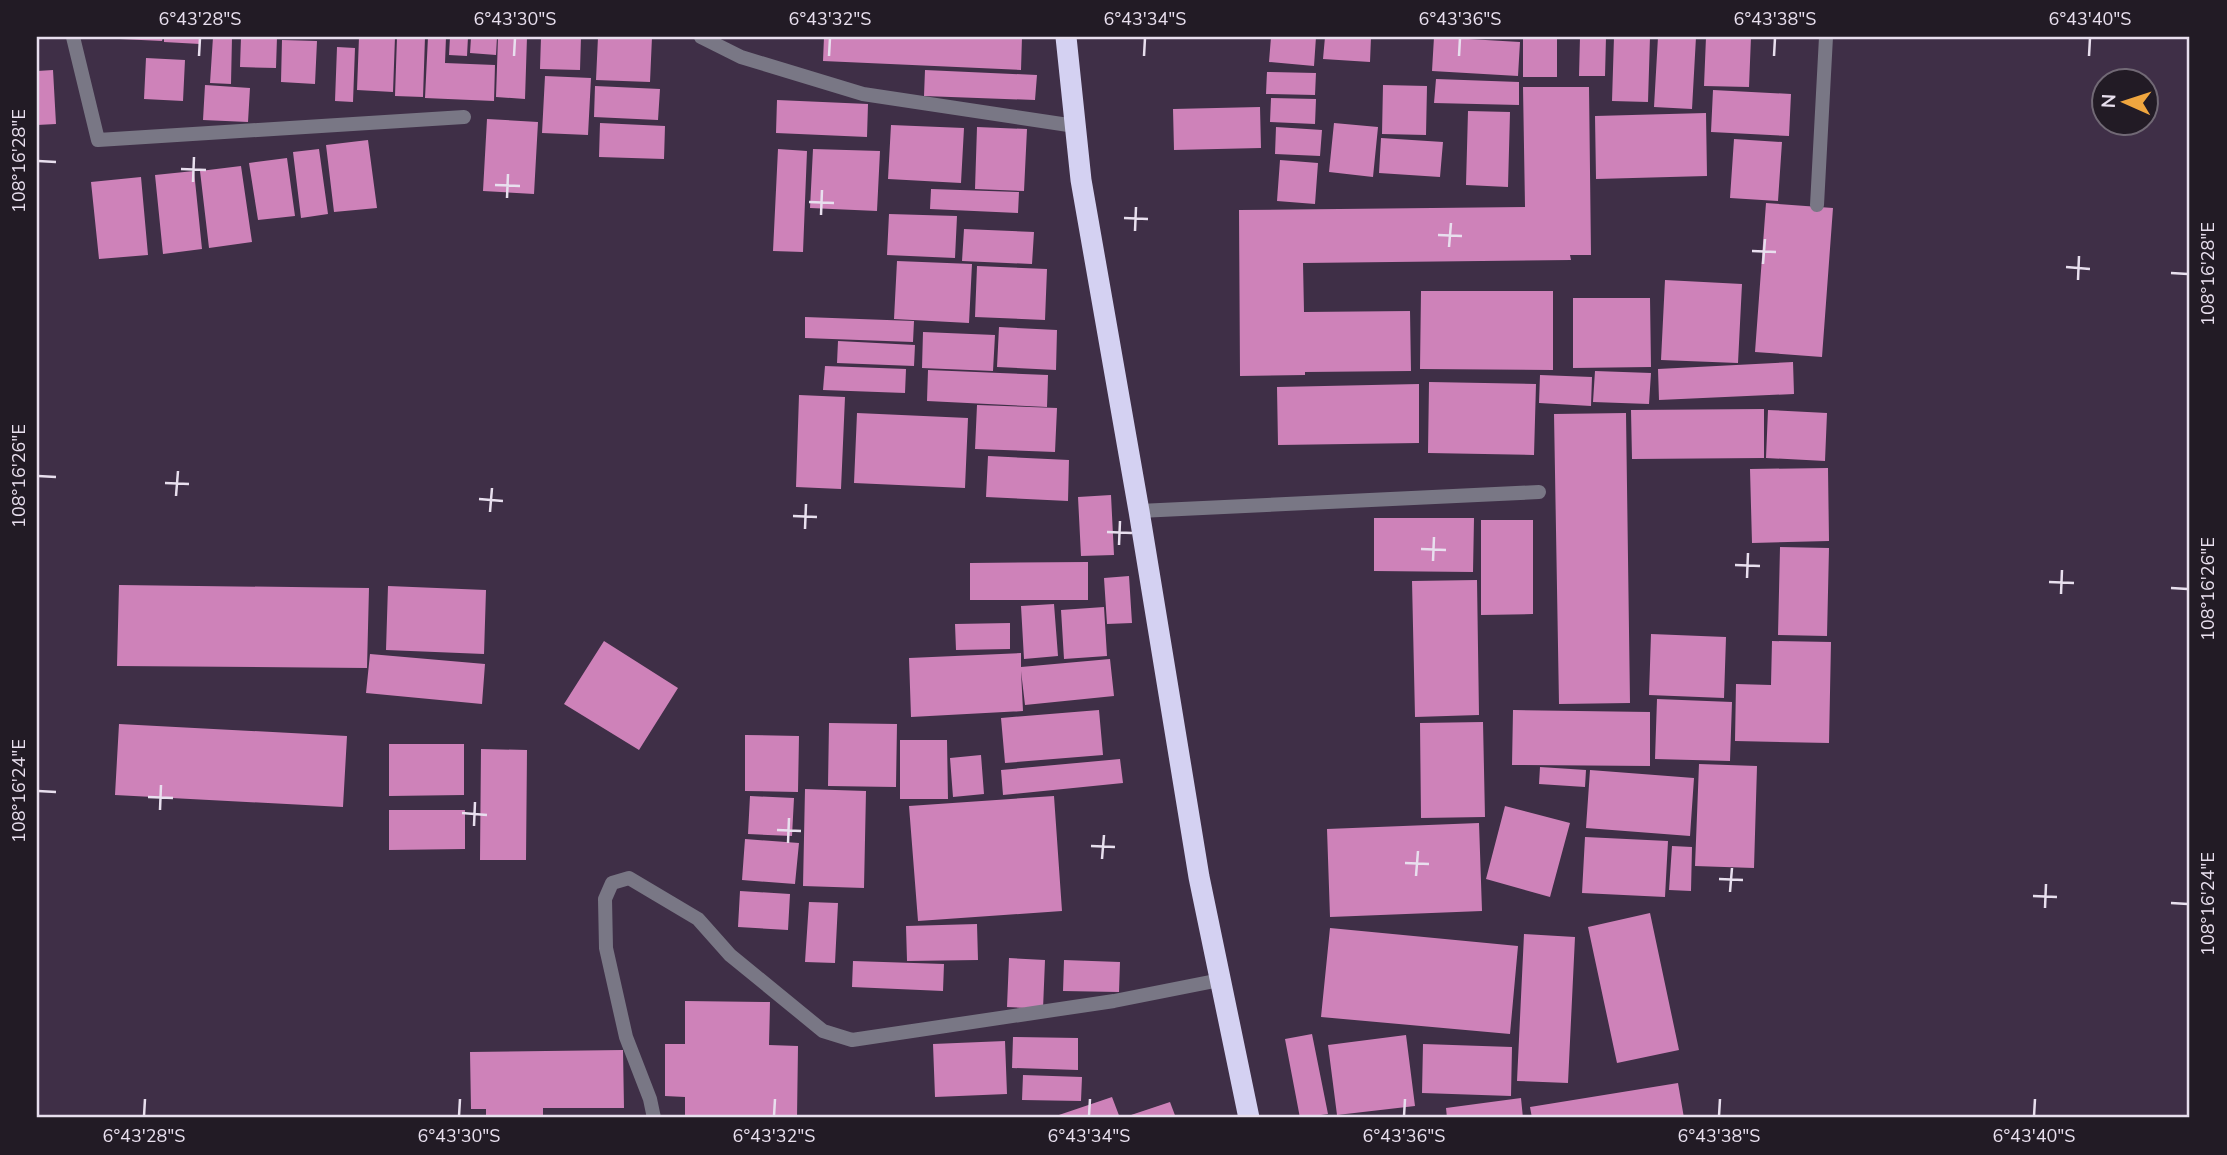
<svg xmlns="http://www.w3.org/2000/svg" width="2227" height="1155" viewBox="0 0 2227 1155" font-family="'Nunito Sans',sans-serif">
<rect width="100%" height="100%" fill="#3f2f47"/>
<path fill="#ce82b9" d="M120 37H163L162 41 120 39Z
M164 37H201L200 44 164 42Z
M213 37H232L231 84 210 83Z
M241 37H277L276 68 240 67Z
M359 37H395L393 92 357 90Z
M397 37H425L423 97 395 96Z
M428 37H446L445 63 495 65 494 101 425 98Z
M450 37H468L467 56 449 55Z
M471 37H497L496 55 470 53Z
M498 37H527L525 99 496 97Z
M541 37H581L580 70 540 69Z
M598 37H652L650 82 596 80Z
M824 37H1022L1021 70 823 61Z
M1271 37H1316L1314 66 1269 62Z
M1325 37H1371L1370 62 1323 59Z
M1434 37 1520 42 1518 76 1432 71Z
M1523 37H1557V77H1523Z
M1580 37H1606L1605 76H1579Z
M1614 37H1650L1648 102 1612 101Z
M1658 37H1696L1692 109 1654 107Z
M1706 37H1751L1749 87 1704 86Z
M282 40 317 41 315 84 281 82Z
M337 47 355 48 353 102 335 101Z
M146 58 185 60 183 101 144 99Z
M53 70 56 124 37 125V71Z
M925 70 1037 75 1035 100 924 96Z
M1267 72 1316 73 1315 95 1266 94Z
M545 76 591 78 588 135 542 133Z
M1436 79 1519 82V105L1434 103Z
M205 85 250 88 248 122 203 120Z
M1383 85 1427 86 1426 135 1382 134Z
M595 86 660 89 658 120 594 117Z
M1523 87H1589L1591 255H1570L1571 260 1303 263 1304 312 1410 311 1411 371 1305 372V375L1240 376 1239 210 1525 207Z
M1713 90 1791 94 1789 136 1711 132Z
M1271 98 1316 99 1315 124 1270 122Z
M777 100 868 104 867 137 776 133Z
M1260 107 1261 148 1174 150 1173 109Z
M1468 111 1510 112 1508 187 1466 185Z
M1706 113 1707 176 1596 179 1595 116Z
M487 119 538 122 534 194 483 191Z
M600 123 665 126 664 159 599 157Z
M1334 123 1378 127 1373 177 1329 172Z
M891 125 964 128 961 183 888 179Z
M977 127 1027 129 1024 191 975 189Z
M1276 127 1322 130 1320 156 1275 154Z
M1381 138 1443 142 1440 177 1379 173Z
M1734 139 1782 142 1778 201 1730 198Z
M368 140 377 208 334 212 326 145Z
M319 149 328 214 301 218 293 152Z
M778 149 807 151 803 252 773 251Z
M813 149 880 151 877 211 810 208Z
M287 158 295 216 258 220 249 163Z
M1280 160 1318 163 1315 204 1277 201Z
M241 166 252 242 209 248 200 171Z
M194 171 202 249 163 254 155 175Z
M141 177 148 255 99 259 91 182Z
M931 189 1019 192 1018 213 930 209Z
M1766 203 1833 208 1822 357 1755 352Z
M889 214 957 216 955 258 887 255Z
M964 229 1034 232 1032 264 962 261Z
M897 261 972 264 969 323 894 319Z
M977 266 1047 269 1045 320 975 317Z
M1665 280 1742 284 1738 363 1661 360Z
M1421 291H1553V370L1420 369Z
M1573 298H1650L1651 367 1573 368Z
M805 317 914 321 913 342 805 338Z
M999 327 1057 330 1056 370 997 367Z
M923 332 995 335 993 371 922 368Z
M838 341 915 345 914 366 837 363Z
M1793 362 1794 394 1659 400 1658 369Z
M825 366 906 369 905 393 823 390Z
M928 370 1048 375 1047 407 927 401Z
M1595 371 1651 373 1649 404 1593 402Z
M1540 375 1592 377 1591 406 1539 403Z
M1429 382 1536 384 1534 455 1428 453Z
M1419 384V443L1278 445 1277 387Z
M799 395 845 397 841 489 796 487Z
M977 405 1057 408 1055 452 975 449Z
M1764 409V458L1632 459 1631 410Z
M1768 410 1827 413 1825 461 1766 458Z
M857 413 968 418 965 488 854 483Z
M1626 413 1630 703 1559 704 1554 414Z
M988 456 1069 460 1068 501 986 497Z
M1828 468 1829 541 1752 543 1750 469Z
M1111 495 1114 555 1081 556 1078 497Z
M1374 518H1474L1473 572 1374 571Z
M1481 520H1533V614L1481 615Z
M1780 547 1829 548 1827 636 1778 635Z
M1088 562V600H970V563Z
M1129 576 1132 623 1107 624 1104 578Z
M1477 580 1479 715 1415 717 1412 581Z
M119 585 369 588 367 668 117 666Z
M388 586 486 590 484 654 386 650Z
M1054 604 1058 656 1024 659 1021 606Z
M1104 607 1107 656 1064 659 1061 610Z
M1010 623V649L956 650 955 624Z
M1651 634 1726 637 1724 698 1649 695Z
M604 641 678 688 639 750 564 704Z
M1772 641 1831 642 1829 743 1735 741 1736 684 1771 685Z
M1021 653V667L1110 659 1114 696 1025 705 1021 671 1023 711 911 717 909 658Z
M370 654 485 664 482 704 366 693Z
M1657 699 1732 702 1730 761 1655 759Z
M1099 710 1103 755 1005 763 1001 718Z
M1513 710 1650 712V766L1512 765Z
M1483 722 1485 817 1421 818 1420 723Z
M829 723 897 724 896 787 828 786Z
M119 724 347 736 343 807 115 795Z
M745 735 799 736 798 792 745 791Z
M900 740H947L948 799H900Z
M389 744H464V795L389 796Z
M481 749 527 750 526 860H480Z
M981 755 984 794 953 797 950 758Z
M1120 759 1123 783 1003 795 1001 770Z
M1699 764 1757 766 1754 868 1695 866Z
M1540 767 1586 770 1585 787 1539 784Z
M1590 770 1694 778 1690 836 1586 828Z
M805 789 866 791 864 888 803 886Z
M750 796 794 798 792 836 748 834Z
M1054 796 1062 911 918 921 909 806Z
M1505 806 1570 823 1550 897 1486 879Z
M389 810H465V849L389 850Z
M1479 823 1482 911 1330 917 1327 829Z
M1585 837 1668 841 1665 897 1582 893Z
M745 839 799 843 795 884 742 880Z
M1672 846 1692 847 1691 891 1669 890Z
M740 891 790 894 788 930 738 927Z
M809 902 838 903 835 963 805 962Z
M1650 913 1679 1050 1617 1063 1588 927Z
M977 924 978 960 907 961 906 926Z
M1330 928 1518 946 1510 1034 1321 1017Z
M1524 934 1575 937 1568 1083 1517 1081Z
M1009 958 1045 960 1043 1009 1007 1007Z
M1064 960 1120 962 1119 992 1063 991Z
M853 961 944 964 943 991 852 987Z
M685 1001 770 1002 769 1045 798 1046 797 1118H685V1097L665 1096V1044H685Z
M1312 1034 1328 1114 1300 1118 1285 1039Z
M1406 1035 1415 1106 1337 1115 1328 1045Z
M1013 1037 1078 1038V1070L1012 1068Z
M1005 1041 1007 1094 935 1097 933 1044Z
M1423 1044 1512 1047 1511 1096 1422 1093Z
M623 1050 624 1108H543V1118H486V1109H471L470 1052Z
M1023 1075 1082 1077 1081 1101 1022 1100Z
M1678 1083 1684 1118H1532L1530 1107Z
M1112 1097 1120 1118H1050Z
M1521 1098 1523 1118H1447L1446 1108Z
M1170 1102 1176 1118H1129L1128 1116Z"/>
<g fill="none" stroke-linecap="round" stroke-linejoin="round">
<path stroke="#797785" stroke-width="14" d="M1139 511 1539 492"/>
<path stroke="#797785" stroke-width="14" d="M73 37 98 140 464 117
M701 37 741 57 863 94 1075 126
M1817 205 1826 37
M654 1118 650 1099 626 1037 606 948 605 899 612 883 629 878 698 919 730 955 823 1031 852 1040 1114 1001 1220 980"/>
<path stroke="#d4d1f2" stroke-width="21" d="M1066 37 1081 180 1139 511 1199 877 1249 1118"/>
</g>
<path fill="none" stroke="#e8dfee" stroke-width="2.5" d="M199 56 200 38M514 56 515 38M829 56 830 38M1144 56 1145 38M1459 56 1460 38M1774 56 1775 38M2089 56 2090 38M38 161 56 162M181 169 206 170M193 182 194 157M495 185 520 186M507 198 508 174M809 202 834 203M821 215 822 190M1124 218 1148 219M1135 231 1136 207M1438 235 1462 236M1449 247 1451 223M1752 251 1776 252M1763 264 1765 239M2066 267 2090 269M2171 273 2188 274M2078 280 2079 256M38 476 56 477M165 483 189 484M176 496 178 471M479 499 503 501M490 512 492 488M793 516 817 517M805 529 806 504M1107 532 1132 533M1119 545 1120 521M1421 549 1446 550M1433 561 1434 537M1735 565 1760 566M1747 578 1748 553M2049 582 2074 583M2171 588 2188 589M2061 594 2062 570M38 791 56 792M148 797 173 798M160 810 161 785M462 813 487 815M474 826 475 802M777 830 801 831M788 843 789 818M1091 846 1115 847M1102 859 1104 835M1405 863 1429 864M1416 876 1418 851M1719 879 1743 880M1730 892 1732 868M2033 896 2057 897M2171 903 2188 904M2045 908 2046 884M144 1116 145 1099M459 1116 460 1099M774 1116 775 1099M1089 1116 1090 1099M1404 1116 1405 1099M1719 1116 1720 1099M2034 1116 2035 1099"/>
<rect width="2227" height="1155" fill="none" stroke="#221b25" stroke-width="77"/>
<g transform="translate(2125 102) rotate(273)"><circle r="33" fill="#221b25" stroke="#716975" stroke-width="2"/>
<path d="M0-5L12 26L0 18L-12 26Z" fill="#f0a63f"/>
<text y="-10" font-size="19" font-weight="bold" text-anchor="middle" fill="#e8dfee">N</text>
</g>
<rect x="38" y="38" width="2150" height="1078" fill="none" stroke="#e8dfee" stroke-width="2.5"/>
<g font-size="18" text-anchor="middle" fill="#e8dfee">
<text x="200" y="25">6°43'28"S</text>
<text x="515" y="25">6°43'30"S</text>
<text x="830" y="25">6°43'32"S</text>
<text x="1145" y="25">6°43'34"S</text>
<text x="1460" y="25">6°43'36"S</text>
<text x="1775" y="25">6°43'38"S</text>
<text x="2090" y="25">6°43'40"S</text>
<text transform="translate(19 161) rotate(-90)" y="6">108°16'28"E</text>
<text transform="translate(2208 274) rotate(-90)" y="6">108°16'28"E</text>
<text transform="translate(19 476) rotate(-90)" y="6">108°16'26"E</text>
<text transform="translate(2208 589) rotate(-90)" y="6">108°16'26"E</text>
<text transform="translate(19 791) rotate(-90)" y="6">108°16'24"E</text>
<text transform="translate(2208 904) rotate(-90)" y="6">108°16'24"E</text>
<text x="144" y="1142">6°43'28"S</text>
<text x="459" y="1142">6°43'30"S</text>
<text x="774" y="1142">6°43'32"S</text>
<text x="1089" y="1142">6°43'34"S</text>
<text x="1404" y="1142">6°43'36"S</text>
<text x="1719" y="1142">6°43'38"S</text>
<text x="2034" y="1142">6°43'40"S</text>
</g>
</svg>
